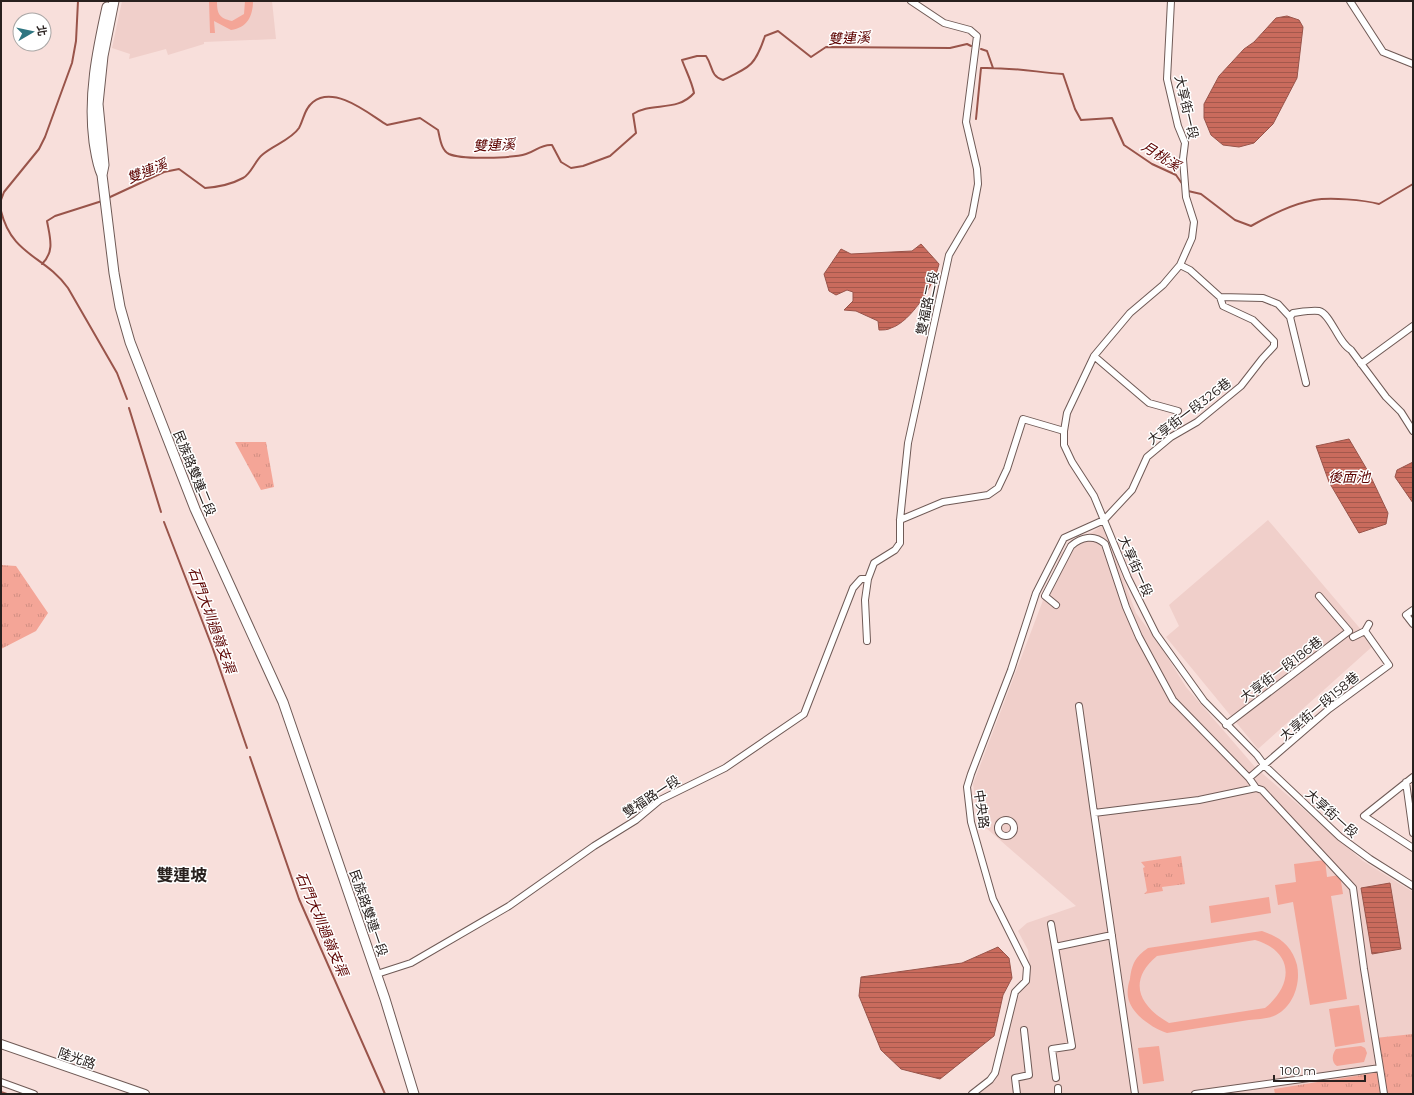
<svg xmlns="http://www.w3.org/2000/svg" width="1414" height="1095" viewBox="0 0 1414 1095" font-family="Montserrat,'Noto Sans TC',sans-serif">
<defs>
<pattern id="grass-tufts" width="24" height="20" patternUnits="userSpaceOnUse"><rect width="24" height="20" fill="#f4a597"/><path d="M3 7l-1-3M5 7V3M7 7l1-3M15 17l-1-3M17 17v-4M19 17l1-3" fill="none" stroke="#d18e82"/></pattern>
<pattern id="water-rules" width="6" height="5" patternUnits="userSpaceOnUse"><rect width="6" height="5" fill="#c96b5d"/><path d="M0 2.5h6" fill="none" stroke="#a3584c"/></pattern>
</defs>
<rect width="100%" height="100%" fill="#f8dfdb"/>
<path fill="#f0cfca" d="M122 1H272L276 39 204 42V44L168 55 166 49 129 59 130 54 112 48Z
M1268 520 1374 645 1258 749 1166 637 1179 626 1169 605Z
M1103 525 1136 613 1160 645 1186 687 1255 767 1363 861 1413 892V1094H975L996 1079 1012 1012 1030 970 1028 950 1018 931 1027 923 1076 906 978 821 973 784 1061 553Z"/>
<path fill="url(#grass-tufts)" d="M235 442H266L274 487 261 490Z
M1 565 16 566 48 613 36 631 1 649Z
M1181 856 1185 884 1162 887 1163 891 1144 894 1147 891 1143 868 1145 867 1141 862Z
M1413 1034V1094H1384L1375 1038Z
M1380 1072 1383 1094H1275L1274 1089Z"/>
<path fill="#f4a597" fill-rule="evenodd" d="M209 1H217C217 14 219 18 232 21L244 14 245 1H253C253 16 247 28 231 30L214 21 215 33H210Z
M1325 860 1327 877 1340 875 1343 894 1331 896 1347 999 1310 1005 1293 902 1278 905 1275 885 1296 882 1294 864Z
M1269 897 1271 913 1211 923 1209 906Z
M1262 931C1280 937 1292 946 1297 965 1301 984 1293 1006 1276 1015 1269 1019 1257 1019 1249 1020 1222 1024 1195 1029 1167 1033 1152 1028 1131 1014 1128 997 1127 991 1128 985 1130 979 1132 964 1135 957 1148 948ZM1255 940C1294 951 1294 985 1265 1008L1169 1023C1139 1006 1127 981 1157 956Z
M1359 1005 1365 1042 1335 1047 1329 1009Z
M1159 1046 1164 1081 1143 1084 1138 1048Z
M1361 1046 1365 1048 1367 1053 1364 1062 1337 1066C1331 1062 1332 1054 1336 1049Z"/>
<path fill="url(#water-rules)" stroke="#99544a" d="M1287 16 1299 20 1303 27 1297 78 1273 124 1254 143 1239 147 1223 145 1211 135 1204 118V104L1219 76 1244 49 1254 42 1276 18Z
M921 244 939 264C935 283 911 322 891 328 888 330 883 330 879 330L878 321 856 311 844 310 853 301V292L847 290 836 295 829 291 824 274 841 249 851 254 912 251Z
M1349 439 1369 473 1388 513 1386 524 1359 533 1329 482 1316 446Z
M1413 462V503L1395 477 1397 470Z
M1390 883 1401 949 1372 954 1361 888Z
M998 947 1009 958 1012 978 1003 995 994 1036 940 1079 901 1069 881 1050 859 996 861 977 962 963Z"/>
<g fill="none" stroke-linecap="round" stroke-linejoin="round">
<path stroke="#99544a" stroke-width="2" d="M981 49 987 51 993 68
M976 119 981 68C1009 67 1036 72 1063 74L1075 109 1081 120 1112 118 1124 145 1152 164 1176 175 1183 185
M1188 191 1201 194 1235 220 1251 226C1271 215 1292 204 1314 200 1330 197 1364 200 1379 204L1413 184
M108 198 164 172 179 169 205 188C218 187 232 184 243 178 251 174 255 161 262 155 273 145 291 140 299 128 304 119 304 109 313 102 335 85 369 114 387 125L420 118 438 130C440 138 441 150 449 154 462 160 513 158 526 154 536 151 541 144 552 145L561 162 571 168 583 166 610 156 636 133 633 114C651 102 678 112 694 93 692 82 686 71 682 60L697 56H706C713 66 710 76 723 80 750 67 755 66 765 36L778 31 811 57 826 47 950 48 967 44 971 46
M1 200 4 192 39 149 45 137 72 63 76 41 78 1
M1 211C12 256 44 255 68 288L117 373 127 399
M42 264C55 251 50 238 47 221L55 216 102 201
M129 408 161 512
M164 522 213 649 247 748
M250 757 299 899 385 1094
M1 1092 7 1094"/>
<g stroke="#6f5a56" stroke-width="8">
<path id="minor" d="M1171 1 1167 79 1178 126 1185 143 1183 159 1186 197 1194 222 1192 238 1180 265 1163 285 1130 313 1094 356 1067 413 1064 431V445L1072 462 1094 496 1128 578 1156 634 1204 701 1257 755 1265 766 1340 837 1370 859 1413 886
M1350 1 1383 52 1413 64
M1180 265 1190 270 1220 297 1263 298 1278 304 1290 317 1306 383
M1290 317 1293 313C1301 312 1311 310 1319 311 1331 314 1338 343 1351 350L1386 397 1401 412 1413 431
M1094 356 1149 403 1178 411
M1361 364 1413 326
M900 520 943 502 988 495 998 488 1007 469 1023 419 1064 431
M1056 605 1045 596 1071 546C1081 537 1094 534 1105 544L1126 607 1139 637 1173 700 1249 778 1256 788
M1413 610 1406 615 1413 624
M1353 637 1365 631
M867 641 865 600 868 579 874 563 895 550 900 543V520L908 443 949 255 972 216 978 184 977 169 966 122 977 36 970 30 944 23 911 1
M1079 706 1094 813
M1226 725 1349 631 1319 596
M1413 777 1364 816 1413 848
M1249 778 1329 709 1389 665 1365 631 1369 624
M1406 782 1413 833
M998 828a8 8 0 1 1 16 0a8 8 0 1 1-16 0Z
M1051 924 1055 947 1112 935
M1055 947 1072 1046 1052 1049 1056 1078
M377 974 411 963 509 906 594 846 636 820 660 800 725 768 804 714 853 588 861 579H868
M1 1082 34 1094
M1058 1088V1094
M972 1094 990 1080 995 1073 1015 992 1026 981 1027 967 993 899 971 822 967 787 971 774 1011 670 1036 593 1064 538 1104 520 1132 490 1147 457 1171 437 1197 422 1241 386 1262 359 1274 346V341L1253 320 1223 306 1220 297
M1017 1094 1015 1078 1029 1075 1024 1030
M1135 1094 1094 813 1199 800 1256 788 1262 790 1353 888 1364 969 1380 1068
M1195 1094 1380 1068 1384 1094"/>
</g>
<g stroke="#6f5a56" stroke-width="10">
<path id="tertiary" d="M1 1044 145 1094"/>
</g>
<g stroke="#6f5a56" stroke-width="11">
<path id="secondary" d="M114 1 103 56 98 104 104 165 102 175 114 273 120 307 130 342 195 509 283 702 385 999 414 1094
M102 175C97 164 96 154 94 142 88 96 97 52 107 7"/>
</g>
<use href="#minor" stroke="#fff" stroke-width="6"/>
<use href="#tertiary" stroke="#fff" stroke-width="8"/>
<use href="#secondary" stroke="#fff" stroke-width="9"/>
</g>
<g text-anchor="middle" stroke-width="3" stroke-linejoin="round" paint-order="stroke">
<g font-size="13" fill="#28201e" stroke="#fff">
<text transform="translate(1187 107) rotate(77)" y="5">大享街一段</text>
<text transform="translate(927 303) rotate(-78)" y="5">雙福路二段</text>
<text transform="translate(1189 411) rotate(-37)" y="5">大享街一段326巷</text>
<text transform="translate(195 473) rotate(68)" y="5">民族路雙連二段</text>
<text transform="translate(1136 566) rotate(66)" y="5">大享街一段</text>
<text transform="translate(1281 669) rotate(-37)" y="5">大享街一段186巷</text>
<text transform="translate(1319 706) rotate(-40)" y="5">大享街一段158巷</text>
<text transform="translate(651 796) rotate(-33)" y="5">雙福路一段</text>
<text transform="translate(982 809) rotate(82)" y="5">中央路</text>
<text transform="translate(1332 813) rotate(42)" y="5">大享街一段</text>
<text transform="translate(369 913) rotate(71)" y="5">民族路雙連一段</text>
<text transform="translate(77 1058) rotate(19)" y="5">陸光路</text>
</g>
<g font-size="14" font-style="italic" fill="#5d0300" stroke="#fff">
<text transform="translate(849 38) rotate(-3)" y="5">雙連溪</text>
<text transform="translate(494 145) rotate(-3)" y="5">雙連溪</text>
<text transform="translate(1161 156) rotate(32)" y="5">月桃溪</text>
<text transform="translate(147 171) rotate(-22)" y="5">雙連溪</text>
<text x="1349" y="482">後面池</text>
<text transform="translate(212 620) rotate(70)" y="5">石門大圳過嶺支渠</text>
<text transform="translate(322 924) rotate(67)" y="5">石門大圳過嶺支渠</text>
</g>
<g font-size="17" font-weight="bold" fill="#28201e" stroke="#fff">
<text x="182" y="881">雙連坡</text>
</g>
</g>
<rect width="1414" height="1095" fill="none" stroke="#28201e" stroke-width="4"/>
<g transform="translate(32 32) rotate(81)"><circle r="19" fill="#ffffff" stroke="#a9a6a5"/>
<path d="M0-3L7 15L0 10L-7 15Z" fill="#2f7681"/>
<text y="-6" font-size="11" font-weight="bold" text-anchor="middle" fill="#28201e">北</text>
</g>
<path d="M1274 1075v6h91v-6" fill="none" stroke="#28201e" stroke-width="2"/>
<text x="1280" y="1075" font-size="12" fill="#28201e" stroke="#ffffff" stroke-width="3" paint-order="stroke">100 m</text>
</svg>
